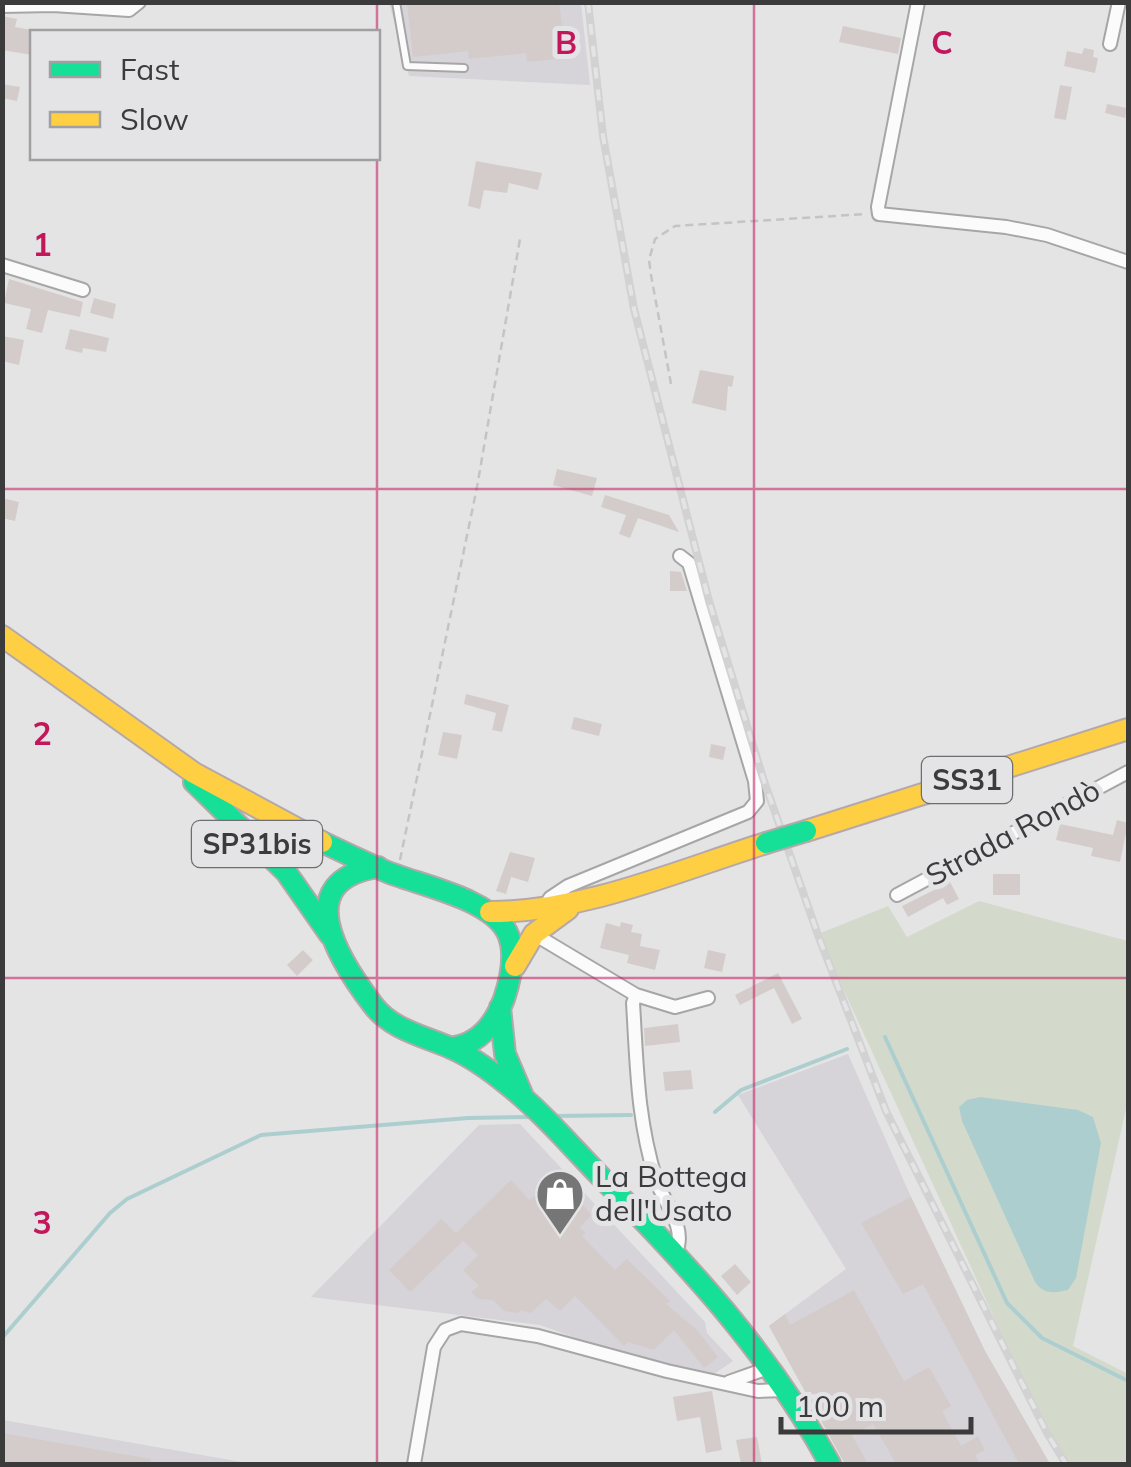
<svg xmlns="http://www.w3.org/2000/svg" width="1131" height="1467" viewBox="0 0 1131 1467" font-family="Mulish,sans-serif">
<rect width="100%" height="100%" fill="#e4e4e5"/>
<path fill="#d6d3d9" d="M389 3H581L590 85 409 76Z
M848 1054 911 1197 985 1351 1050 1464H845L769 1326 846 1269 738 1095Z
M520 1124 705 1322 707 1333 733 1361 711 1376 667 1371 540 1325 311 1297 479 1125Z
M3 1420 253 1464H3Z"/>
<path fill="#d3dacb" d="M979 901 1128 941V1100L1073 1346 1128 1374V1464H1068L1047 1433 818 934 888 906 907 937Z"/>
<path fill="#adcecf" d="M980 1097 1078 1110 1093 1117 1101 1143 1076 1278 1068 1290C1054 1293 1044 1295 1035 1282L962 1121 959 1107 967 1100Z"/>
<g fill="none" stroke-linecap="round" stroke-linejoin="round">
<path stroke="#adcecf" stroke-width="4" d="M885 1037 1007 1303 1042 1338 1128 1381
M715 1112 741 1090 847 1049
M555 1116 631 1115
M2 1338 110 1213 127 1199 261 1135 468 1118 530 1117"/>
</g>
<path fill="#d4cccb" d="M407 2H559L566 58 527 62 526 53 469 59 468 51 413 57Z
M2 16 17 19 15 27 32 30V55L2 50Z
M843 26 901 38 898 54 839 42Z
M1084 48 1094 50 1093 57 1098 58 1095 73 1064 66 1067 51 1082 54Z
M2 84 20 87 17 101 2 98Z
M1060 85 1072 87 1066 120 1054 118Z
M1107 104 1127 108 1125 118 1105 113Z
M476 161 542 173 538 190 509 183 507 193 484 190 480 209 468 206Z
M9 279 83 302 80 317 48 310 42 333 26 329 31 309 4 303Z
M94 298 116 304 113 319 90 313Z
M70 329 109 338 106 352 83 348 82 353 65 349Z
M2 336 24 340 19 365 2 361Z
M700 370 734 376 732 387 728 386 726 411 692 403Z
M557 469 597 478 592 496 553 485Z
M605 495 669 515 679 532 638 518 630 538 619 534 626 515 601 507Z
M2 498 19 502 15 521 2 518Z
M670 571 681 572 687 591H670Z
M466 694 509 705 502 732 492 730 496 713 464 704Z
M574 717 602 724 599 736 571 729Z
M443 732 462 735 457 759 438 755Z
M711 744 726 747 723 760 709 757Z
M1117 820 1128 823 1120 862 1091 856 1093 848 1056 840 1060 824 1113 835Z
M510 852 535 858 528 882 511 877 506 894 496 891Z
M993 874H1020V895H993Z
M950 882 959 899 947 905 943 898 908 917 902 906Z
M621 922 633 925 631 932 642 934 640 946 660 950 655 970 627 963 629 955 600 948 606 923 620 927Z
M303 950 313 960 297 976 287 965Z
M708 950 726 954 722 972 704 968Z
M778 973 802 1019 792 1024 774 988 740 1005 735 995Z
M678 1024 680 1042 645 1046 644 1028Z
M691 1070 693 1089 665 1091 663 1072Z
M511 1180 529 1200 538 1193 558 1214 576 1198 592 1215 580 1227 586 1233 582 1236 615 1270 627 1259 670 1301 666 1304 698 1331 718 1357 704 1368 674 1330 654 1350 628 1342 624 1346 575 1296 560 1311 546 1299 531 1313 521 1310 518 1313 504 1311 493 1300 478 1299 471 1292 479 1286 463 1270 478 1255 463 1241 410 1292 389 1270 441 1219 456 1233Z
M911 1197 985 1351 1050 1464H1019L923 1284 903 1294 861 1223Z
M735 1264 751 1282 737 1295 721 1276Z
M854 1290 904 1381 929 1367 951 1406 942 1411 961 1446 978 1436 985 1450 975 1455 980 1464H896L873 1424 852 1435 868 1464H845L769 1326 785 1314 790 1325Z
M712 1391 722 1450 706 1453 700 1417 677 1421 673 1397Z
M2 1433 151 1459 150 1464H2Z
M757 1437 762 1464H741L736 1440Z"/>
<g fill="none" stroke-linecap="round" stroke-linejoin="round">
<g stroke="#a6a6a7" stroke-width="10">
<path id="lane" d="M396 2 407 66 464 68"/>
</g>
<g stroke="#a6a6a7" stroke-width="16">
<path id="street" d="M918 2 878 207 879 214 1006 227 1047 235 1128 262
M2 6 53 5 129 10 139 2
M1110 44 1119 2
M2 265 83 290
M897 895 1128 772
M543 910 550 898 568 886 748 812 757 801 755 781 689 563 680 556
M534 934 636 995 633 1003C637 1067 637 1118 656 1180 664 1203 687 1227 676 1252
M636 995 675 1007 708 998
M729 1382 771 1367
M414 1464 434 1347 445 1330 461 1324 538 1336 667 1371 758 1391 786 1390"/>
</g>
<g stroke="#b5a8ab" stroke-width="24">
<path id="fast" d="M194 782 286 872 330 935
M322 842C343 852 364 862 385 871 418 885 490 898 507 932 517 952 511 978 504 999 494 1025 479 1044 451 1048
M378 867C289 881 338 959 373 1005 392 1030 424 1036 451 1048 472 1057 491 1071 508 1085 542 1112 570 1145 600 1176 688 1265 770 1353 830 1464
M500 1007 505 1054 522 1094"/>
</g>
<g stroke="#b5a8ab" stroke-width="24">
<path id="slow" d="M2 636 194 773 322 842
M806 831 1128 729
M490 912C584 912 677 871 766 843
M515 966 534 934 568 909"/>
</g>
<path stroke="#c4c4c4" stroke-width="2.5" stroke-dasharray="8 5" stroke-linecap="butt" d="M671 384 651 275 649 260 655 239 675 226 866 214
M400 860 477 487 520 239"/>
<use href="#lane" stroke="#fbfbfb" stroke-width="6"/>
<use href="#street" stroke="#fbfbfb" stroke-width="12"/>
<use href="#fast" stroke="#16e098" stroke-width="20"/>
<use href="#slow" stroke="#ffcf43" stroke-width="20"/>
<g stroke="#d2d2d2" stroke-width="8">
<path id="rail" d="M588 2 603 136 634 309 709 601 763 778 818 935 886 1111 1047 1433 1066 1464"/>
</g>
<use href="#rail" stroke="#e4e3e6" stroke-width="4" stroke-dasharray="11" stroke-linecap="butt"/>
<g stroke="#b5a8ab" stroke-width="24" stroke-linecap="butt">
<path id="fast-bridge" d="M766 843 806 831"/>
</g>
<use href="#fast-bridge" stroke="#16e098" stroke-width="20"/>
</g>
<path fill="none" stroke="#c2185b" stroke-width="2.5" stroke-opacity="0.55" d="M377 2V32M754 2V1464M377 158V1464M2 489H1128M2 978H1128"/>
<defs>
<g id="shop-pin" transform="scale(2.5)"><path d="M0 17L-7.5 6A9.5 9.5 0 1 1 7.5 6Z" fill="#767677" stroke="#e4e3e6"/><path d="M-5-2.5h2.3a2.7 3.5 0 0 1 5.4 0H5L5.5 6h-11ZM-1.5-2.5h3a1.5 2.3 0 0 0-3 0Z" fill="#fff"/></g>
</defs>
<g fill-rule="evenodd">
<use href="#shop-pin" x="560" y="1194"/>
</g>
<g text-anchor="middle" stroke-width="10" stroke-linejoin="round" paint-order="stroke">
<g fill="#e4e3e6" stroke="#6e6d6f" stroke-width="2.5">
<rect x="922" y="757" width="90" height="46" rx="8"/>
<rect x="192" y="821" width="130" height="46" rx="8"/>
</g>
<g font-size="28" font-weight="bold" fill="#3b3b3c">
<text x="967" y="790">SS31</text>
<text x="257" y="854">SP31bis</text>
</g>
<g font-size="30" fill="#3b3b3c" stroke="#e4e3e6">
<text transform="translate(1013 833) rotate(-28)" y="10">Strada Rondò</text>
</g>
<g font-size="30" fill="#3b3b3c" stroke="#e4e3e6" text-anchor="start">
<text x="595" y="1187">La Bottega<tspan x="595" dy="34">dell'Usato</tspan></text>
</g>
</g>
<g font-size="32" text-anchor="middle" font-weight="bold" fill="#c2185b" stroke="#e4e3e6" stroke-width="10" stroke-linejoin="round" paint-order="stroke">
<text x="566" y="54">B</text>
<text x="942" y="54">C</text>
<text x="42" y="256">1</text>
<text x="42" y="745">2</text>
<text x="42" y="1234">3</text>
</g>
<rect width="1131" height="1467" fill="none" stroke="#3b3b3c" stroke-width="10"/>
<rect x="30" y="30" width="350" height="130" fill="#e4e3e6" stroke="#a0a0a2" stroke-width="2.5"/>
<rect x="50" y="62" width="50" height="15" fill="#16e098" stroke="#a0a0a2" stroke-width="2.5"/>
<text x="120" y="80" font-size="30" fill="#3b3b3c">Fast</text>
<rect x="50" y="112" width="50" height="15" fill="#ffcf43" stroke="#a0a0a2" stroke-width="2.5"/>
<text x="120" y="130" font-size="30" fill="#3b3b3c">Slow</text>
<path d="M781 1417v15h190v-15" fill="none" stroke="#3b3b3c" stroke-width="5"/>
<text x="796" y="1417" font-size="30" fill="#3b3b3c" stroke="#e4e3e6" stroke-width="8" paint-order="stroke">100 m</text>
</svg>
